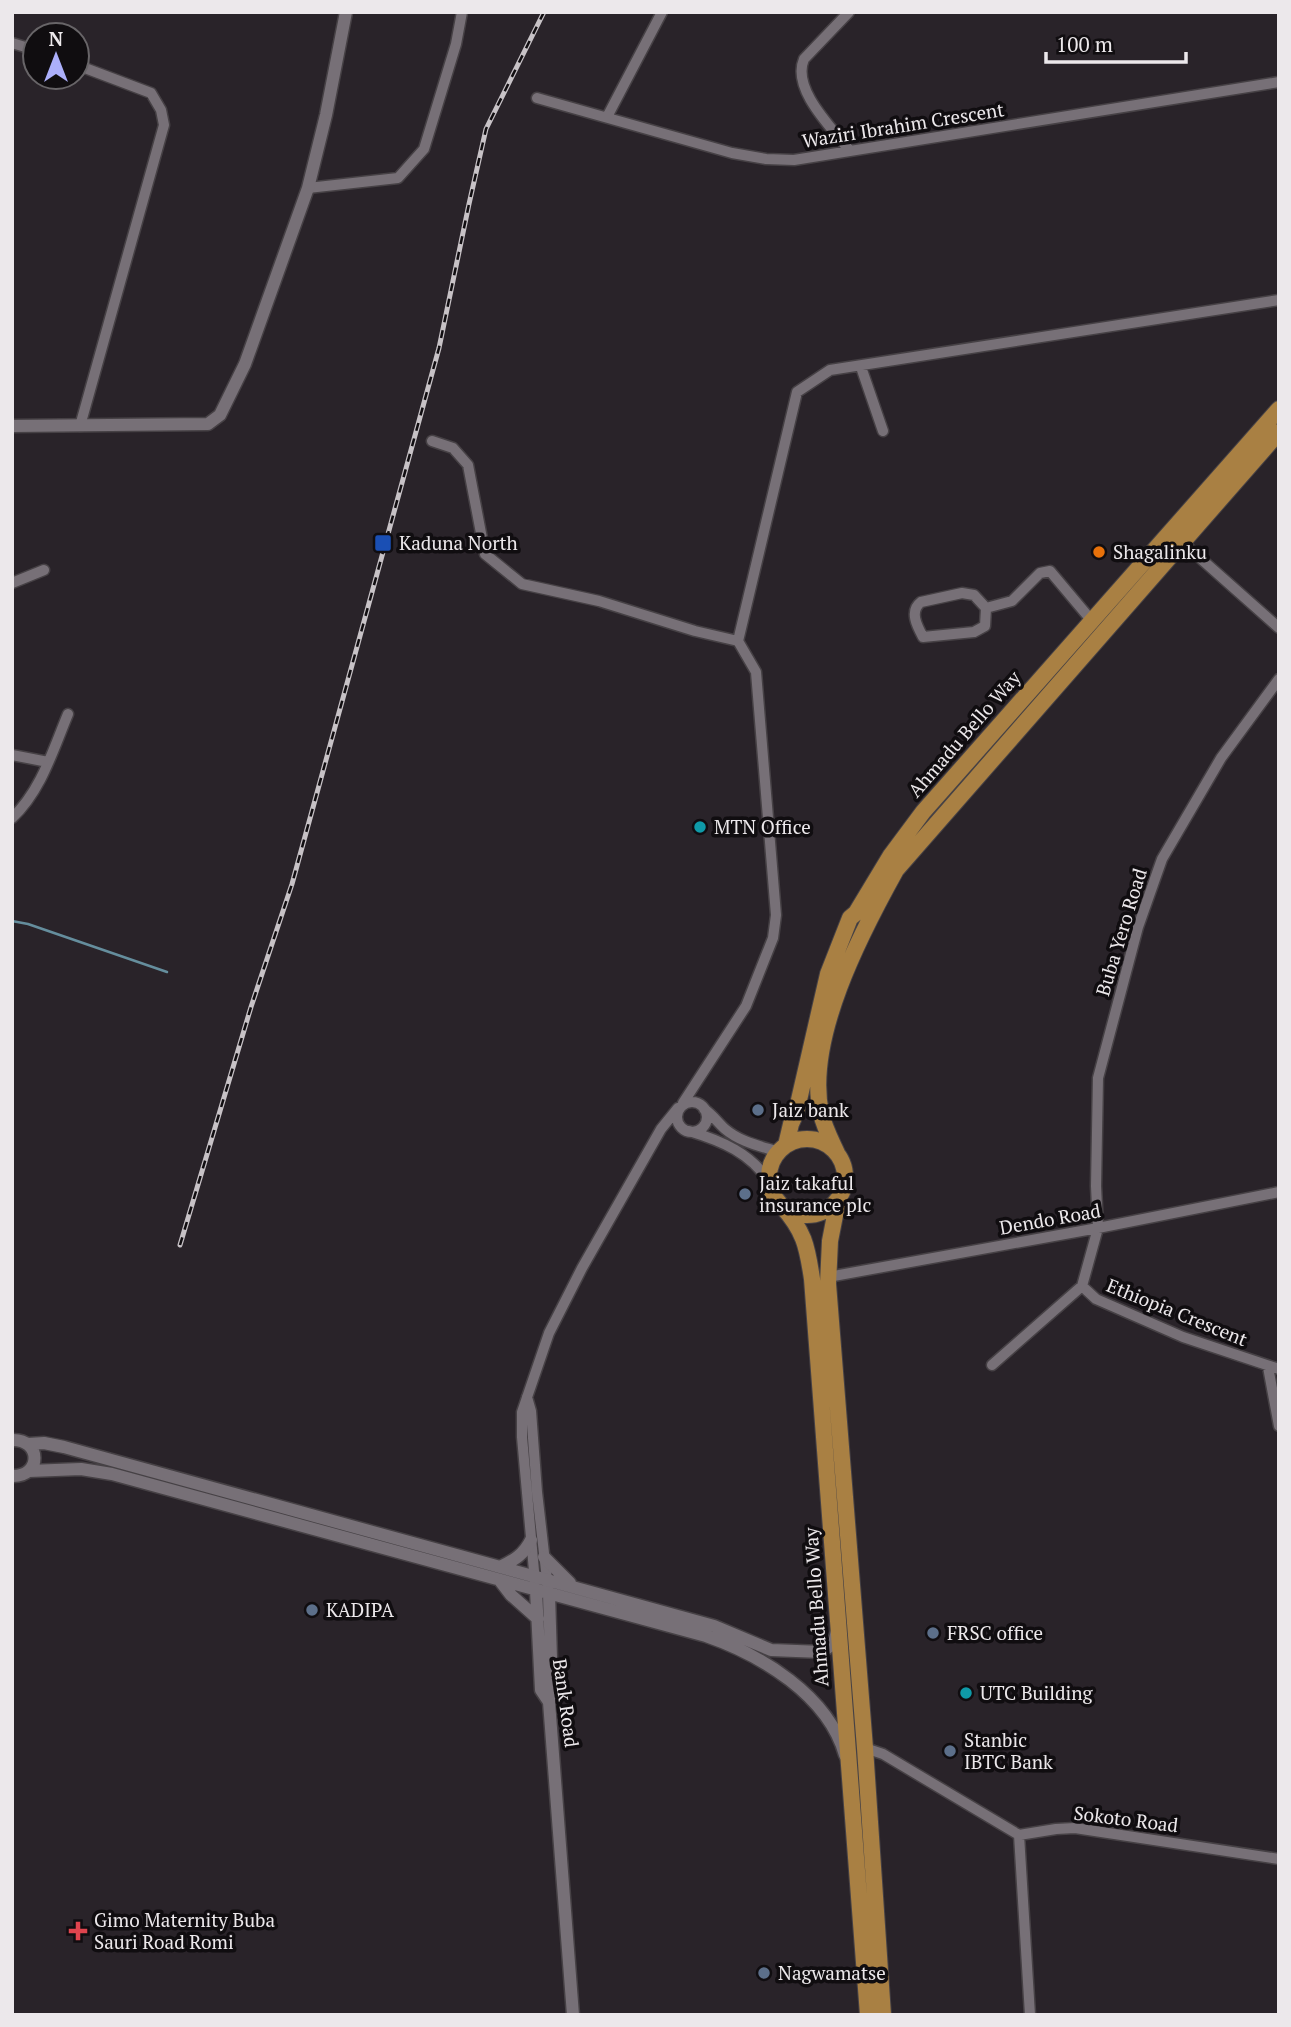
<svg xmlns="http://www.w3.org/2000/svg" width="1291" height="2027" viewBox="0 0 1291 2027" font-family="'PT Serif',serif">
<rect width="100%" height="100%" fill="#292329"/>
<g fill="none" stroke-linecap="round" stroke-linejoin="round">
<path stroke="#658e9d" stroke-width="2.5" d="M12 921 28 924 167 972"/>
<g stroke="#464145" stroke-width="13">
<path id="minor" d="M849 12 804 59C791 89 832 128 850 151
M12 43 35 50
M77 65 151 93 161 110 164 125 80 426
M537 98 732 153 766 159 794 160 1279 82
M607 117 662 12
M308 188 398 178 424 149 456 44 462 12
M861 367 883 431
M432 441 453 448 468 465 485 554 522 584 599 601 695 631 738 641 756 672 776 915 773 938 746 1006 683 1103
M1182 542 1279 628
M12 583 44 570
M962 593 974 595 986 608 985 626 974 632 923 637C917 626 909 611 921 602Z
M986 608 1012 601 1040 573 1050 571 1092 621
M738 641 797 392 830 370 1279 300
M1279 679 1221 758 1162 859 1138 927 1098 1078 1096 1186 1098 1228 1082 1286 1096 1299 1183 1337 1279 1369
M12 755 48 762
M12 818C41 791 53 750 68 714
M677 1117a15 15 0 1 1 30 0a15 15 0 1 1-30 0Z
M704 1109C713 1115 718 1123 725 1129 740 1142 760 1146 779 1152
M689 1131C722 1141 751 1153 770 1183
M828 1277 1098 1228 1279 1192
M992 1365 1082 1286
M1268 1367 1279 1426
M527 1397 531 1411 537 1492 548 1588
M535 1582 522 1437V1412L549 1333 582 1268 661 1129 678 1108
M865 1748 883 1754 1019 1835 1056 1829 1075 1828 1279 1859
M1019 1835 1030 2015"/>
</g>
<g stroke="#464145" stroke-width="15">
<path id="tertiary" d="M12 426 208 424 220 415 245 364 308 188 326 115 346 12
M12 1440C42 1439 42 1477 12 1476
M28 1444 44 1443 64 1447 714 1626 771 1650 822 1652 834 1643 837 1631
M29 1471 81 1469 112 1474 706 1636C761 1655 828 1695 845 1755
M544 1557 570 1583
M500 1567C515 1560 524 1554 531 1540
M501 1582 511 1595 538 1619
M536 1591 541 1690 549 1702 573 2015
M549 1594 552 1691 549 1702"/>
</g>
<g stroke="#464145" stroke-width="18">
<path id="primary" d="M769 1177a38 38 0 1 1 76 0a38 38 0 1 1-76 0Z
M786 1145 791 1124 796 1113 828 974 850 918 856 913 891 855 923 812 1279 409
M837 1153C831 1140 824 1127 821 1113 805 1039 861 933 896 870L1279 432
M838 1200 830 1241 828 1284 865 1748 883 2015
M781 1205C804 1231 807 1245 812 1279L868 2015"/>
</g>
<use href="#minor" stroke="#777077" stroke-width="10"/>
<use href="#tertiary" stroke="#777077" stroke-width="12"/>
<use href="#primary" stroke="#a98043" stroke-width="16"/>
<g stroke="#c7c2c6" stroke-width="5">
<path id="rail" d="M180 1245 251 1007 292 884 439 348 469 204 486 129 544 12"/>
</g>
<use href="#rail" stroke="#100d10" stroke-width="2.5" stroke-dasharray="8" stroke-linecap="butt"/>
</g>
<rect fill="#1a4fb4" stroke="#100d10" stroke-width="2.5" x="374" y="534" width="18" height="18" rx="3.5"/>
<circle fill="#e8710a" stroke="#100d10" stroke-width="2.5" cx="1099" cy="552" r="7"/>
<g fill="#0f9aa8" stroke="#100d10" stroke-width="2.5">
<circle cx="700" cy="827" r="7"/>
<circle cx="966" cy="1693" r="7"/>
</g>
<g fill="#5c6f8a" stroke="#100d10" stroke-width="2.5">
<circle cx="758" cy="1110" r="7"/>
<circle cx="745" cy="1194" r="7"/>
<circle cx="312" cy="1610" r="7"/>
<circle cx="933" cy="1633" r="7"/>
<circle cx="950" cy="1751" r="7"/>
<circle cx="764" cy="1973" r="7"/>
</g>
<path fill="#e0444e" stroke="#100d10" stroke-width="2.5" d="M74.5 1920.5h7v7h7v7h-7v7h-7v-7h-7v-7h7z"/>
<g text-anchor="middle" stroke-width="7" stroke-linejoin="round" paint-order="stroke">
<g font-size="19" fill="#ece8eb" stroke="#100d10">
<text transform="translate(903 125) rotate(-9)" y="7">Waziri Ibrahim Crescent</text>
<text transform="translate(964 734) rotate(-49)" y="7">Ahmadu Bello Way</text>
<text transform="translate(1121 932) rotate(-73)" y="7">Buba Yero Road</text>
<text transform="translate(1050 1219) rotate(-10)" y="7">Dendo Road</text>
<text transform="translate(1177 1312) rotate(22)" y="7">Ethiopia Crescent</text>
<text transform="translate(816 1607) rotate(-94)" y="7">Ahmadu Bello Way</text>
<text transform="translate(566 1703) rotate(82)" y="7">Bank Road</text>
<text transform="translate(1126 1819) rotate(7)" y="7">Sokoto Road</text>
</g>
<g font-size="19" fill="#ece8eb" stroke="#100d10" text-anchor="start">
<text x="399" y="550">Kaduna North</text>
<text x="1113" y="559">Shagalinku</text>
<text x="714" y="834">MTN Office</text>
<text x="772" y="1117">Jaiz bank</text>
<text x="759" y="1190">Jaiz takaful<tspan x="759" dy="22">insurance plc</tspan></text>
<text x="326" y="1617">KADIPA</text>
<text x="947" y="1640">FRSC office</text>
<text x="980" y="1700">UTC Building</text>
<text x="964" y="1747">Stanbic<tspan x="964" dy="22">IBTC Bank</tspan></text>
<text x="94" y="1927">Gimo Maternity Buba<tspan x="94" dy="22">Sauri Road Romi</tspan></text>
<text x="778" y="1980">Nagwamatse</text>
</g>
</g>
<rect width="1291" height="2027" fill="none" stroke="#ece8eb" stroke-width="28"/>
<g transform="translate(56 56)"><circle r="33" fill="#100d10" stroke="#686568" stroke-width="2"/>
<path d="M0-5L12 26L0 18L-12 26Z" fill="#acaffb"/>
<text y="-10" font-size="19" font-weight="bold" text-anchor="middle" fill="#ece8eb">N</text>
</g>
<path d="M1046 52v10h140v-10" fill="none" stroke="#ece8eb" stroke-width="3.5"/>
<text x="1056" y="52" font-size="21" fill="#ece8eb" stroke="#100d10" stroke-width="5" paint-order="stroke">100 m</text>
</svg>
